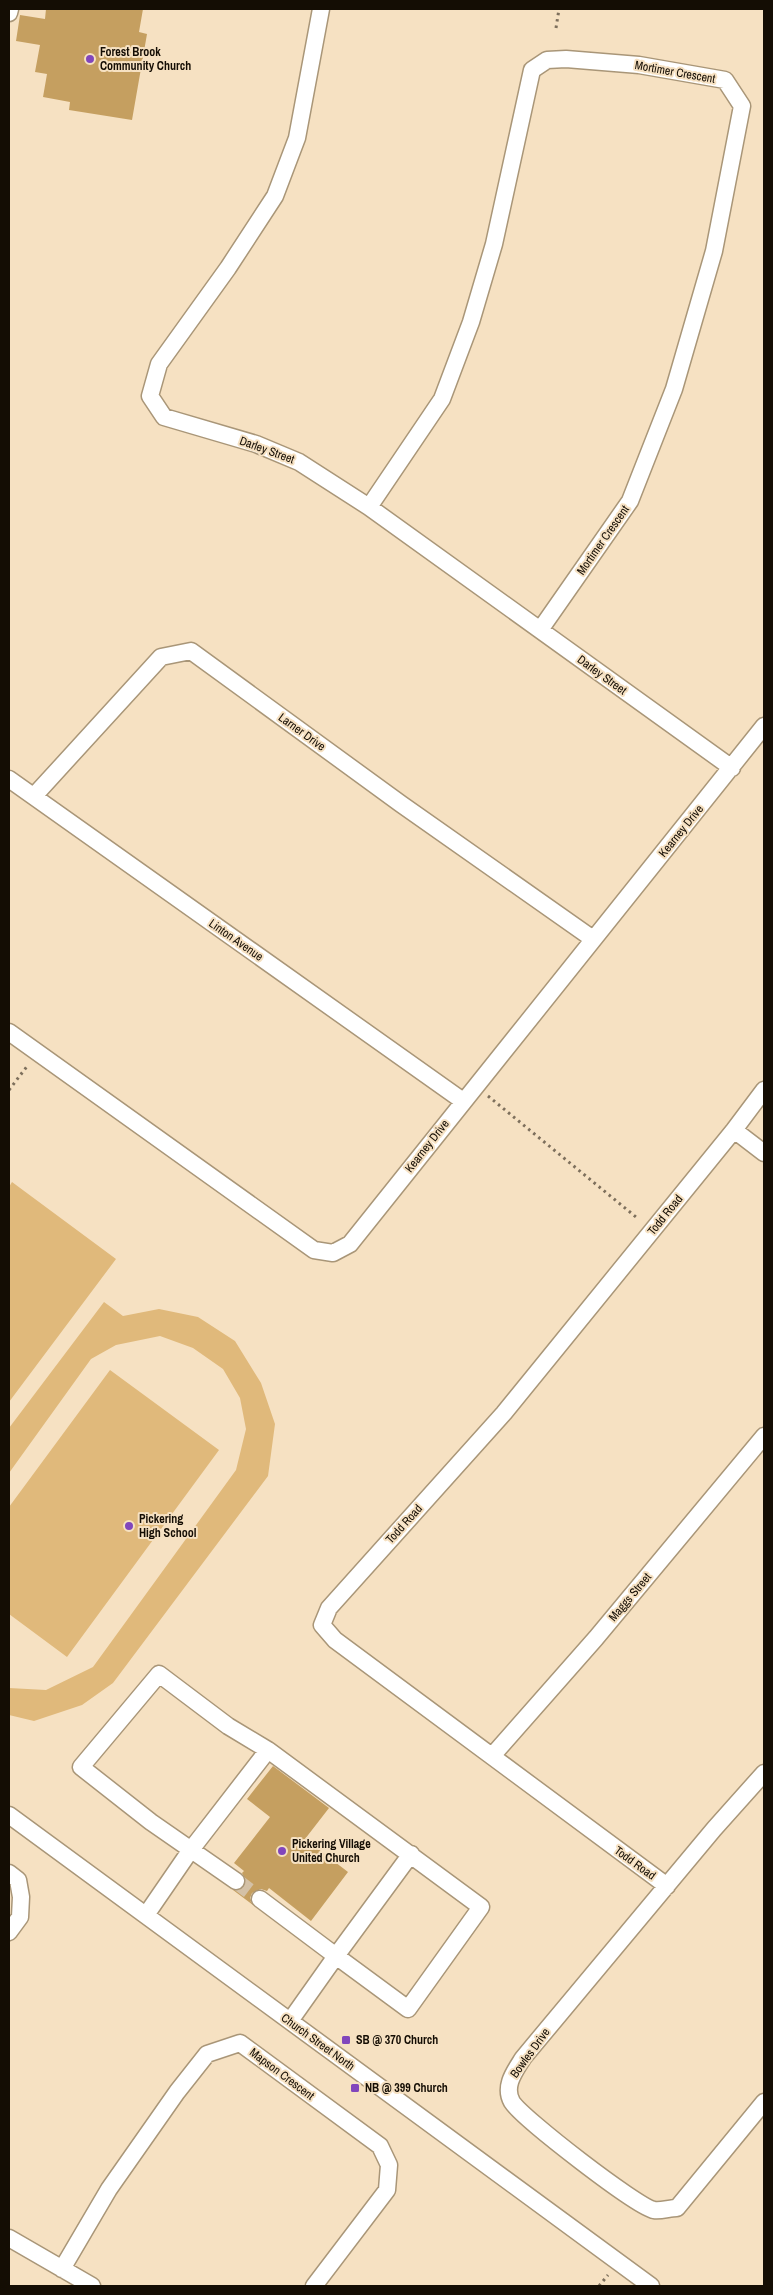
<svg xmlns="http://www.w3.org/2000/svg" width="773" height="2295" viewBox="0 0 773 2295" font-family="'Archivo Narrow',sans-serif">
<rect width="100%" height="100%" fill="#f6e1c2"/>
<path fill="#e0b97b" d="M12 1182 116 1259 9 1402V1187Z
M104 1302 123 1316 159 1309 198 1317 235 1341 261 1383 275 1424 268 1476 113 1683 82 1705 34 1721 9 1715V1688L46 1690 93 1667 236 1470 246 1429 240 1398 223 1369 193 1348 160 1336 116 1345 91 1359 9 1473V1428Z
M110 1370 219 1450 67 1657 9 1614V1507Z"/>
<path fill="#c59f60" d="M46 9H143L139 32 147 34 132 120 69 110 70 102 43 97 47 74 35 72 40 45 16 41 20 15 45 19Z
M273 1766 329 1808 305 1839 348 1872 311 1921 269 1888 267 1891 261 1889 252 1893 250 1898 253 1905 233 1890H241L246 1881 242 1873 244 1871 234 1863 270 1817 247 1799Z"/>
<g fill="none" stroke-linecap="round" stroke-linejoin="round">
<path stroke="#d4c1a6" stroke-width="16" stroke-dasharray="16 8" stroke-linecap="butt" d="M236 1881 260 1899"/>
<g stroke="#a99678" stroke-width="19">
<path id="minor" d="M321 9 297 138 275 196 228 268 159 364 150 396 164 417 256 444 299 462 369 507 732 768
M9 13 10 9
M369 507 442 399 471 322 494 244 532 70 547 60 566 59 639 65 725 80 742 106 714 251 674 389 630 501 540 630
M9 779 463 1101
M34 796 161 657 191 651 401 804 593 939
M9 1032 314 1250 333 1253 350 1244 764 726
M734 1130 764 1153
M492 1756 596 1638 764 1436
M764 1773 714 1829 523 2058C515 2071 503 2086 512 2102 522 2118 637 2207 654 2210 661 2211 670 2208 677 2208L764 2102
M9 1815 651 2286
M9 1873 18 1880 21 1897 20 1917 9 1932
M236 1881 151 1822 81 1767 159 1674 228 1726 268 1750
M667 1886 335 1640 322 1625 329 1608 504 1413 734 1130 764 1090
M260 1899 336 1956 411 1854
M146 1915 190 1851 268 1750 481 1907 408 2009 336 1956 290 2021
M9 2238 92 2286
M62 2269 109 2189 177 2092 207 2054 240 2043 380 2146 389 2165 387 2190 314 2286"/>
</g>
<path stroke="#7d6f5c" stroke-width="3" stroke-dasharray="2.5 4" stroke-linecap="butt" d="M556 28 559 9
M9 1090 28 1065
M488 1096 636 1217
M599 2286 608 2275"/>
<use href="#minor" stroke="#fff" stroke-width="16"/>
</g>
<g fill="#8146bc" stroke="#f6e1c2" stroke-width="2">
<circle cx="90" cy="59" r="5"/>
<circle cx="129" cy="1526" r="5"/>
<circle cx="282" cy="1851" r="5"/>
<rect x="341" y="2035" width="10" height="10" rx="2.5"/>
<rect x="350" y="2083" width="10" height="10" rx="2.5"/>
</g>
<g text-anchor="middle" stroke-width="4" stroke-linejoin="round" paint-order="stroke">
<g font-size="12" font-weight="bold" fill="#140d04" stroke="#f6e1c2" text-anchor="start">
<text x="100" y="56">Forest Brook<tspan x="100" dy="14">Community Church</tspan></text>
<text x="139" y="1523">Pickering<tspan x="139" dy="14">High School</tspan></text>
<text x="292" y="1848">Pickering Village<tspan x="292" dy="14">United Church</tspan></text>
<text x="356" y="2044">SB @ 370 Church</text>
<text x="365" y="2092">NB @ 399 Church</text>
</g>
<g font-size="12" fill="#140d04" stroke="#f6e1c2">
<text transform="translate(675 72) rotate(10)" y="4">Mortimer Crescent</text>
<text transform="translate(267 450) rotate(20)" y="4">Darley Street</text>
<text transform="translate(603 540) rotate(-55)" y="4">Mortimer Crescent</text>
<text transform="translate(602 675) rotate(36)" y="4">Darley Street</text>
<text transform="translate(302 732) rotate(36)" y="4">Larner Drive</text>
<text transform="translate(681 831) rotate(-51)" y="4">Kearney Drive</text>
<text transform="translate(236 940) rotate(35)" y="4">Linton Avenue</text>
<text transform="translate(427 1146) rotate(-52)" y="4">Kearney Drive</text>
<text transform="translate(665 1215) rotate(-51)" y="4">Todd Road</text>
<text transform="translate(404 1524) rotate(-48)" y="4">Todd Road</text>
<text transform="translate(630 1597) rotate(-50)" y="4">Maggs Street</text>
<text transform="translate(635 1863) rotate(36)" y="4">Todd Road</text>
<text transform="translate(318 2042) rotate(36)" y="4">Church Street North</text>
<text transform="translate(530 2053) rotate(-54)" y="4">Bowles Drive</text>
<text transform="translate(282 2074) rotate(37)" y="4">Mapson Crescent</text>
</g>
</g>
<rect width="773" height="2295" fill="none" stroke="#140d04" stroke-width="20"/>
</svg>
